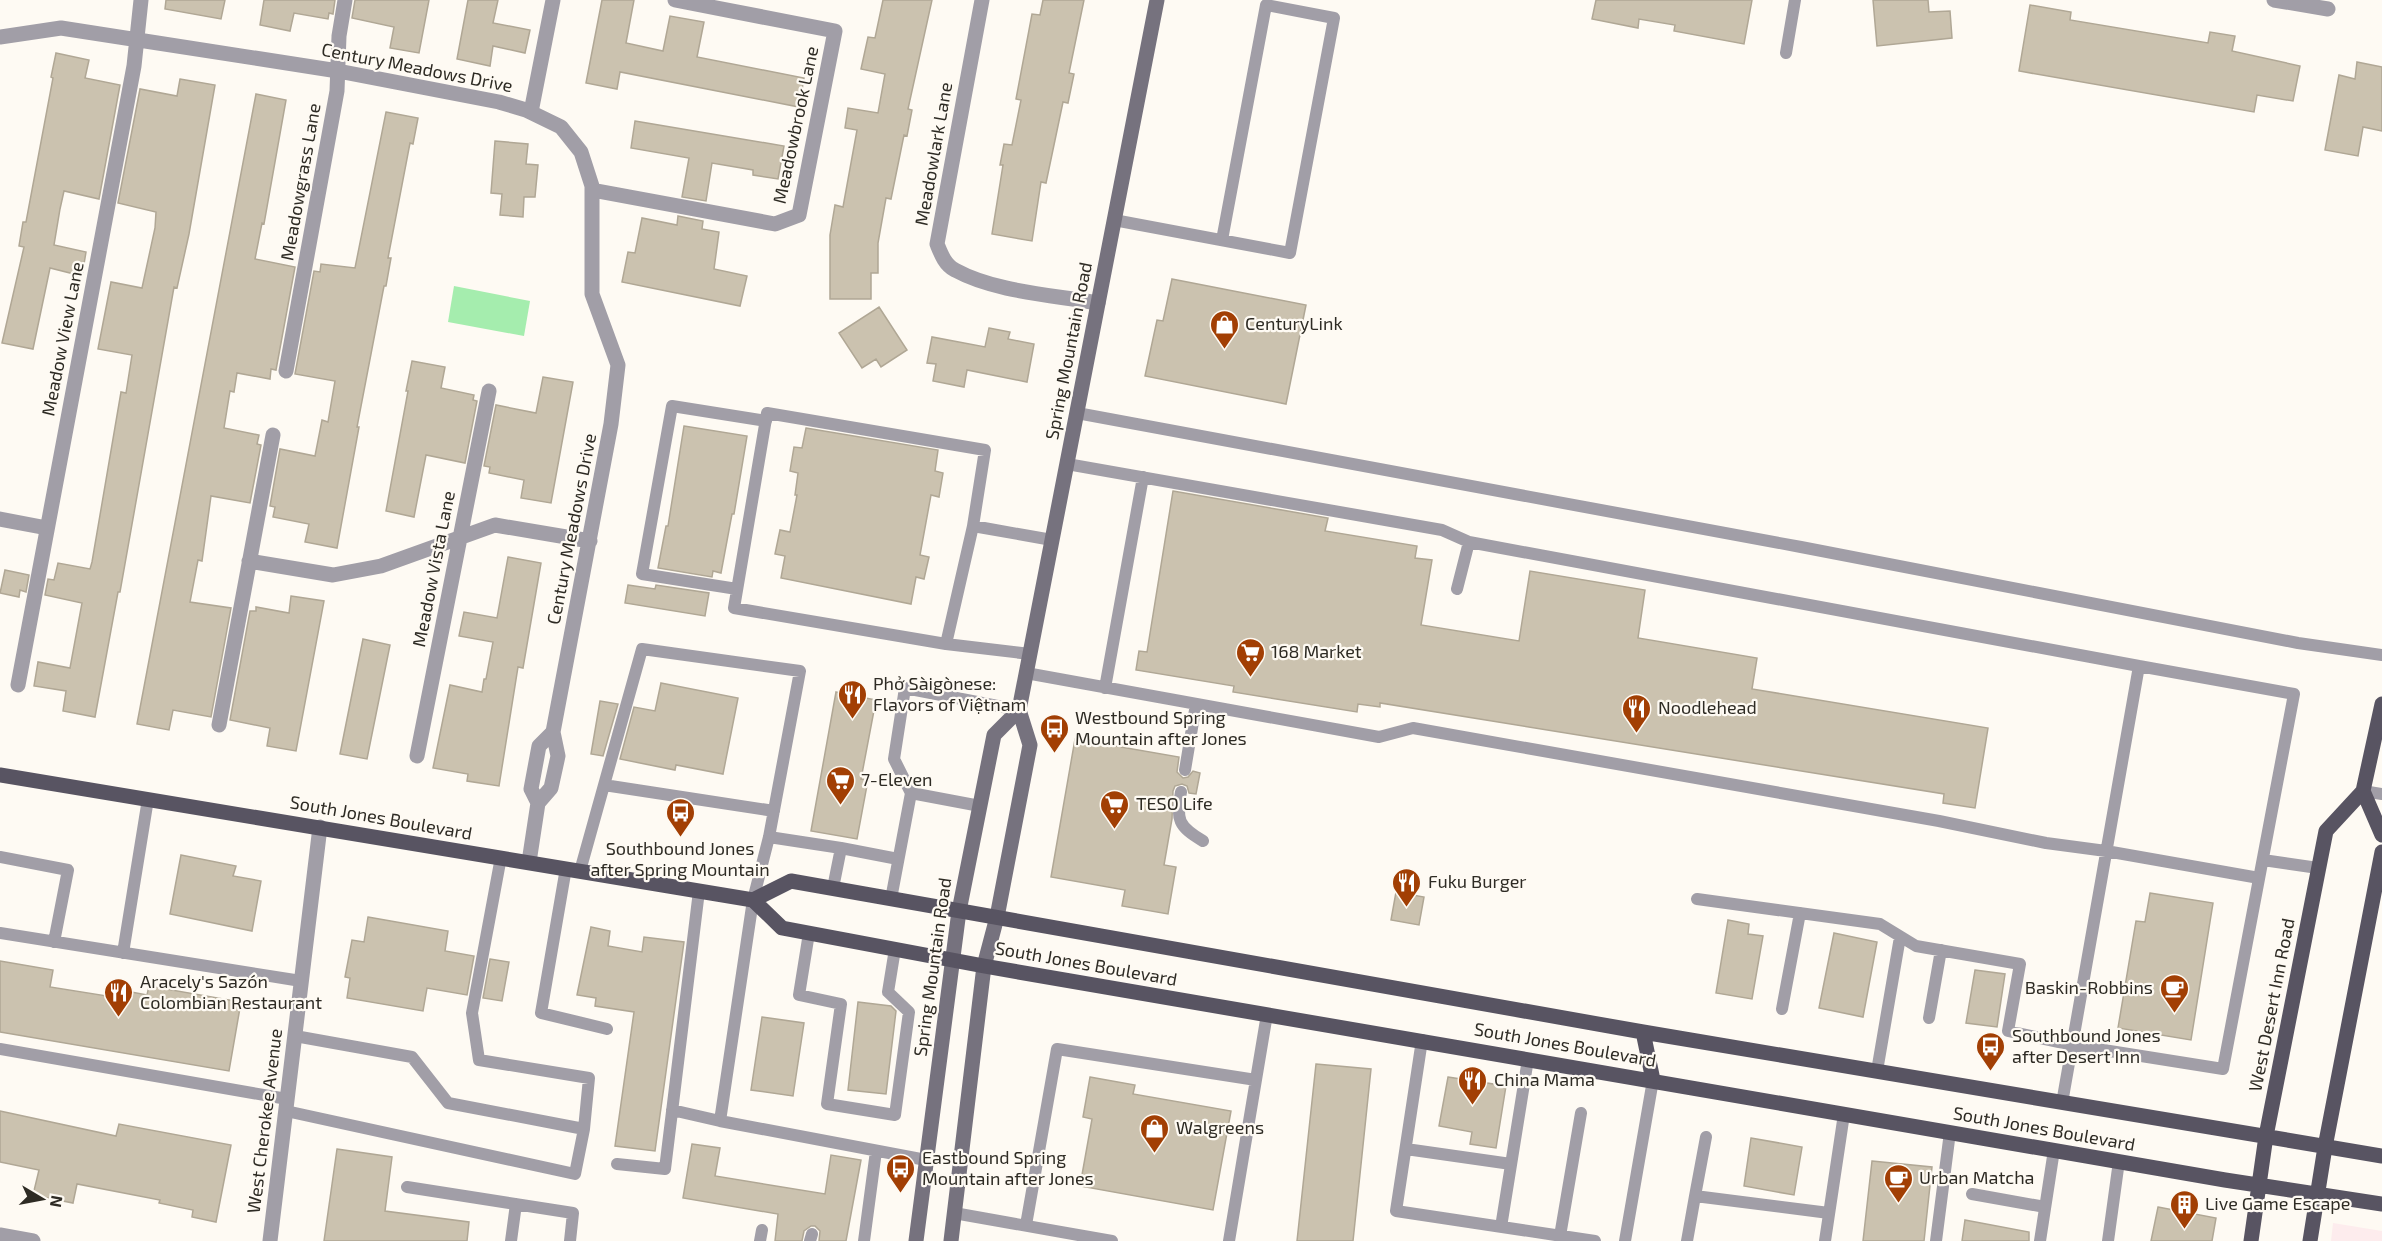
<svg xmlns="http://www.w3.org/2000/svg" width="2382" height="1241" font-family="'Exo 2',sans-serif">
  <style>
    .education { fill: #fdeced }
    .green { fill: #a5edae }
    .building { fill: #cbc2af; stroke: #b0a795; stroke-width: 1.5 }
    .lines { fill: none; stroke-linecap: round; stroke-linejoin: round }
    .lane { stroke: #a19ea7; stroke-width: 12 }
    .street { stroke: #a19ea7; stroke-width: 15 }
    .secondary { stroke: #76727e; stroke-width: 15 }
    .primary { stroke: #585462; stroke-width: 15 }
    .labels { text-anchor: middle; stroke-width: 4.5; stroke-linejoin: round; paint-order: stroke }
    .street-label { font-size: 18px; fill: #2e2b24; stroke: #fefaf3 }
    .poi-label { font-size: 18px; fill: #2e2b24; stroke: #fefaf3; text-anchor: start }
  </style>
  <rect width="100%" height="100%" fill="#fefaf3"/>
  <path class="education" d="M2333 1223 2382 1231V1241H2331Z"/>
  <path class="green" d="M454 286 530 301 524 336 448 322Z"/>
  <path class="building" d="M166 0H225L221 19 165 9Z
    M264 0H335L333 14 329 13 328 19 294 13 290 31 260 25Z
    M355 0H429L419 53 390 48 394 27 352 18Z
    M468 0H498L493 23 530 30 525 53 493 46 490 66 457 59Z
    M602 0H634L626 43 663 51 670 16 704 22 697 57 804 78 799 107 620 72 617 89 586 83Z
    M883 0H932L908 109 912 110 907 136 904 135 891 199 886 198 878 243V273H871V299H830V235L835 205 843 207 857 130 845 128 848 108 878 113 885 74 861 69 868 37 875 38Z
    M1043 0H1084L1069 73 1074 74 1068 103 1063 102 1046 183 1041 182 1032 241 992 234 1003 165H1000L1004 144 1012 145 1021 100 1016 99 1032 14 1040 15Z
    M1596 0H1752L1744 44 1674 31 1675 25 1639 19 1638 28 1592 19Z
    M1873 0H1928L1929 12 1950 11 1952 38 1877 46Z
    M2030 5 2071 12 2070 20 2208 43 2210 32 2235 36 2232 51 2300 66 2293 101 2257 95 2254 112 2019 71Z
    M56 53 89 60 85 78 120 85 99 199 64 191 60 209 54 245 86 252 82 276 50 268 33 349 2 343 24 247 19 246 23 222H26L53 78 51 77Z
    M2357 62 2382 67V131L2363 127 2358 156 2325 150 2339 75 2355 79Z
    M180 79 215 85 189 234 177 288 174 287 120 592H118L95 717 63 711 66 691 34 686 38 662 70 668 82 603 45 595 48 579 54 580 58 563 90 569 92 562 121 392 126 393 132 355 98 349 111 282 142 288 155 228 156 212 118 203 140 89 177 96Z
    M256 94 286 100 264 224 262 223 255 259 295 267 276 370 271 369 270 379 237 373 234 392 230 391 224 428 259 435 257 444 261 445 250 503 211 496 202 561 198 560 190 602 231 608 211 717 173 710 169 730 137 724Z
    M386 112 418 118 413 144 410 143 388 258H391L386 286H384L357 427H359L337 548 305 542 309 524 273 517 275 507 270 506 280 449 315 456 322 420 328 422 335 381 295 374 314 271 320 272 321 264 355 268Z
    M635 121 784 146 778 179 753 175V170L712 163 706 201 682 197 689 158 631 148Z
    M495 141 528 144 526 164 538 165 535 197H524L523 217 500 215 502 194 491 193Z
    M678 216 703 221 702 229 719 232 714 269 747 276 740 306 622 282 628 252 635 253 642 218 677 225Z
    M1172 279 1306 305 1286 404 1145 376 1157 320 1163 321Z
    M879 307 907 350 881 367 876 359 862 368 839 333Z
    M989 328 1010 332 1008 339 1034 344 1027 382 967 370 964 387 933 381 936 364 927 363 932 337 985 347Z
    M412 361 445 367 441 388 474 395 473 400 477 401 465 463 426 455 414 517 386 511 408 391H406Z
    M543 377 573 382 551 503 521 498 524 480 489 473 490 467 484 466 496 405 536 413Z
    M684 426 747 436 734 514H732L721 573 713 571 712 577 658 568 666 526H668Z
    M806 428 938 450 935 471 943 473 939 497 931 495 920 555 929 557 924 579 916 577 911 604 781 578 785 556 775 554 780 530 790 532 797 495H795L798 473 790 471 794 447 802 448Z
    M1173 491 1328 518 1325 531 1417 546 1415 558 1432 560 1421 625 1519 641 1530 571 1645 590 1638 638 1757 658 1752 689 1988 728 1975 808 1943 803 1944 794 1380 703V707L1358 704 1357 712 1233 692 1234 686 1136 670 1139 651 1147 652Z
    M508 557 541 563 523 668 518 667 499 786 467 781 468 774 433 768 450 685 482 692 484 679H486L493 642 459 636 464 612 497 618Z
    M5 570 29 575 26 592 20 590 19 597 0 593Z
    M628 585 655 589 656 585 709 593 705 616 625 603Z
    M291 596 324 601 296 751 267 746 270 728 230 720 250 611H256V607L289 613Z
    M363 639 390 645 367 759 340 754Z
    M661 683 738 698 723 774 676 765 675 770 620 759 634 707 655 711Z
    M836 692 876 700 861 779 868 780 857 839 811 831Z
    M600 701 618 704 603 756 591 754Z
    M1075 739 1179 757 1177 772 1183 778 1188 777 1193 771 1200 773 1196 794 1189 793 1187 786 1182 784 1175 786 1173 791 1172 819 1164 865 1176 867 1168 914 1122 906 1125 890 1051 877Z
    M181 855 236 866 233 876 261 881 252 931 170 914Z
    M1396 892 1424 897 1419 925 1391 920Z
    M2150 893 2213 903 2191 1040 2118 1028 2136 921 2145 922Z
    M368 917 448 931 445 951 474 956 467 995 427 988 423 1011 347 998 350 978 345 977 352 940 364 942Z
    M1728 920 1749 924 1748 934 1763 936 1752 999 1716 993Z
    M591 927 610 931 608 946 642 952 644 937 684 942 655 1151 615 1146 634 1012 595 1006 596 998 577 995Z
    M1834 933 1877 942 1863 1017 1819 1008Z
    M490 959 509 962 502 1001 483 998Z
    M0 961 53 970 50 987 119 998 120 990 147 995 149 986 241 1002 229 1071 0 1032Z
    M1975 970 2005 974 1997 1027 1966 1023Z
    M858 1002 891 1006 896 1011 886 1094 848 1090Z
    M762 1017 804 1023 793 1096 751 1090Z
    M1316 1064 1371 1069 1353 1241H1297Z
    M1090 1077 1135 1085 1133 1094 1231 1111 1213 1210 1080 1186 1092 1119 1083 1117Z
    M1448 1077 1506 1086 1496 1148 1470 1144 1472 1132 1439 1126Z
    M0 1111 116 1136 119 1124 231 1145 216 1222 192 1217 193 1210 159 1203 160 1200 77 1184 73 1203 33 1195 39 1170 0 1162Z
    M1751 1138 1802 1147 1794 1195 1744 1186Z
    M692 1144 720 1148 715 1176 825 1194 831 1155 861 1160 846 1241H819L820 1231 815 1226H811L804 1231 802 1241H775L778 1214 683 1198Z
    M337 1149 392 1157 385 1211 469 1222 467 1241H324Z
    M1872 1161 1932 1167 1924 1241H1863Z
    M2158 1207 2216 1218 2212 1241H2151Z
    M1965 1220 2029 1232V1241H1962Z"/>
  <g class="lines">
    <path class="lane" d="M1786 53 1795 0
      M1114 220 1290 253 1334 18 1266 5 1222 240
      M1077 413 1801 547 2298 643 2382 655
      M1067 464 1442 530 1469 542
      M737 589 642 574 672 406 766 421
      M1457 589 1469 542 2139 666 2062 1103
      M946 644 734 608 767 413 985 450 973 526
      M1030 654 946 644 973 526 1052 540
      M1026 673 1379 737 1413 728 1939 821 2046 843 2106 851 2259 878
      M1105 688 1143 477
      M1185 770 1196 704
      M604 785 774 811
      M2363 791 2382 794
      M1181 792C1176 820 1178 826 1203 841
      M911 793 894 759 905 688 1019 710
      M769 837 841 848
      M0 857 68 870 54 942
      M2263 860 2318 868
      M566 868 541 1013 607 1029
      M580 871 642 649 800 671 769 837 753 900 720 1121 926 1160
      M833 888 841 848 898 859
      M891 899 911 793 980 806
      M1697 899 1880 924 1916 946 2020 964 2008 1031 2072 1045 2223 1069 2294 694 2139 666
      M0 933 301 981
      M809 933 799 995 841 1004 827 1104 895 1115 909 1012 888 992 895 949
      M123 953 148 799
      M1782 1009 1800 913
      M1929 1018 1941 950
      M295 1036 412 1057 448 1103 584 1129 589 1078 479 1060 472 1013 501 857
      M1422 1040 1396 1211 1595 1241
      M0 1049 287 1099
      M1877 1071 1900 937
      M672 1110 720 1121
      M286 1111 575 1174 584 1129
      M1406 1149 1511 1164
      M617 1164 665 1169 699 891
      M407 1187 573 1213 570 1241
      M1972 1194 2045 1207
      M1695 1196 1706 1137
      M954 1213 1112 1241
      M1026 1225 1057 1049 1256 1080
      M1501 1227 1528 1059
      M1560 1236 1581 1113
      M511 1241 516 1204
      M760 1241 762 1230
      M810 1241 812 1234
      M864 1241 876 1151
      M1229 1241 1267 1014
      M1625 1241 1653 1080
      M1687 1241 1695 1196 1829 1213
      M1825 1241 1844 1114
      M1936 1241 1950 1132
      M2040 1241 2054 1150
      M2108 1241 2119 1161"/>
    <path class="street" d="M982 0 937 244C941 254 945 265 955 270 995 292 1053 295 1098 303
      M2274 0 2328 9
      M0 37 61 28 338 71 499 102 526 110 561 127 581 152 592 186V294L618 365 611 424 553 732 558 756 551 788 538 803 529 862
      M531 112 553 0
      M592 190 775 224 799 215 835 31 675 0
      M286 371 337 91 339 36 345 0
      M0 519 47 528
      M249 561 333 575 381 566 495 525 590 541
      M18 685 134 66 141 0
      M219 725 273 435
      M417 756 489 391
      M538 803 531 789 539 746 553 732
      M0 1235 33 1241
      M270 1241 320 827"/>
    <path class="secondary" d="M916 1241 959 911 994 735 1019 710
      M951 1241 984 966 997 917 1030 745 1019 710 1157 0"/>
    <path class="primary" d="M0 775 753 900 782 928 984 966 2225 1180 2382 1204
      M2363 791 2382 835
      M753 900 791 881 1643 1032 2382 1156
      M1643 1032 1653 1080
      M2251 1241 2266 1136 2326 831 2363 791 2382 704
      M2310 1241 2325 1147 2382 852"/>
  </g>
  <defs>
    <symbol id="shop-pin" viewBox="-11 -11 22 30"><path d="M0 17L-7.5 6A9.5 9.5 0 1 1 7.5 6Z" fill="#a23f04" stroke="#fefaf3"/><path d="M-5-2.5h2.3a2.7 3.5 0 0 1 5.4 0H5L5.5 6h-11ZM-1.5-2.5h3a1.5 2.3 0 0 0-3 0Z" fill="#fff"/></symbol>
    <symbol id="supermarket-pin" viewBox="-11 -11 22 30"><path d="M0 17L-7.5 6A9.5 9.5 0 1 1 7.5 6Z" fill="#a23f04" stroke="#fefaf3"/><path d="M-6-5.5h2.5l.6 2H6L4.5 2H-2.5L-4.4-4H-6ZM-1.5 3.2a1.3 1.3 0 1 0 .1 0ZM3 3.2a1.3 1.3 0 1 0 .1 0Z" fill="#fff"/></symbol>
    <symbol id="restaurant-pin" viewBox="-11 -11 22 30"><path d="M0 17L-7.5 6A9.5 9.5 0 1 1 7.5 6Z" fill="#a23f04" stroke="#fefaf3"/><path d="M-5-6h1v4h1v-4h1v4h1v-4h1v5L-1.5 .5V6h-2V.5L-5-1ZM5-6V6H3V1.5H1.5Q1.5-4 5-6Z" fill="#fff"/></symbol>
    <symbol id="bus-pin" viewBox="-11 -11 22 30"><path d="M0 17L-7.5 6A9.5 9.5 0 1 1 7.5 6Z" fill="#a23f04" stroke="#fefaf3"/><path d="M-5-6H5V4H4V6H2V4H-2V6H-4V4H-5ZM-3.5-4V0h7V-4ZM-3.5 1.2v1.5H-2V1.2ZM2 1.2v1.5H3.5V1.2Z" fill="#fff"/></symbol>
    <symbol id="cafe-pin" viewBox="-11 -11 22 30"><path d="M0 17L-7.5 6A9.5 9.5 0 1 1 7.5 6Z" fill="#a23f04" stroke="#fefaf3"/><path d="M-5.5-4.5H6V0H3Q3 3.5 0 3.5H-2.5Q-5.5 3.5-5.5 0ZM3-3.2v2h1.7v-2ZM-6 4.5H4V6H-6Z" fill="#fff"/></symbol>
    <symbol id="building-pin" viewBox="-11 -11 22 30"><path d="M0 17L-7.5 6A9.5 9.5 0 1 1 7.5 6Z" fill="#a23f04" stroke="#fefaf3"/><path d="M-4-6H4V6H1V3H-1V6H-4ZM-2.5-4.3h1.7v1.8h-1.7ZM.8-4.3h1.7v1.8H.8ZM-2.5-1h1.7V.8h-1.7ZM.8-1h1.7V.8H.8Z" fill="#fff"/></symbol>
  </defs>
  <g fill-rule="evenodd">
    <use href="#shop-pin" x="1208" y="308" width="33" height="45"/>
    <use href="#supermarket-pin" x="1234" y="636" width="33" height="45"/>
    <use href="#restaurant-pin" x="836" y="678" width="33" height="45"/>
    <use href="#restaurant-pin" x="1620" y="692" width="33" height="45"/>
    <use href="#bus-pin" x="1038" y="712" width="33" height="45"/>
    <use href="#supermarket-pin" x="824" y="764" width="33" height="45"/>
    <use href="#supermarket-pin" x="1098" y="788" width="33" height="45"/>
    <use href="#bus-pin" x="664" y="796" width="33" height="45"/>
    <use href="#restaurant-pin" x="1390" y="866" width="33" height="45"/>
    <use href="#cafe-pin" x="2158" y="972" width="33" height="45"/>
    <use href="#restaurant-pin" x="102" y="976" width="33" height="45"/>
    <use href="#bus-pin" x="1974" y="1030" width="33" height="45"/>
    <use href="#restaurant-pin" x="1456" y="1064" width="33" height="45"/>
    <use href="#shop-pin" x="1138" y="1112" width="33" height="45"/>
    <use href="#bus-pin" x="884" y="1152" width="33" height="45"/>
    <use href="#cafe-pin" x="1882" y="1162" width="33" height="45"/>
    <use href="#building-pin" x="2168" y="1188" width="33" height="45"/>
  </g>
  <g class="labels">
    <g class="street-label">
      <text transform="translate(417 68) rotate(11)" y="6">Century Meadows Drive</text>
      <text transform="translate(796 125) rotate(-78)" y="6">Meadowbrook Lane</text>
      <text transform="translate(934 154) rotate(-80)" y="6">Meadowlark Lane</text>
      <text transform="translate(301 182) rotate(-80)" y="6">Meadowgrass Lane</text>
      <text transform="translate(63 339) rotate(-79)" y="6">Meadow View Lane</text>
      <text transform="translate(1069 351) rotate(-79)" y="6">Spring Mountain Road</text>
      <text transform="translate(572 529) rotate(-79)" y="6">Century Meadows Drive</text>
      <text transform="translate(434 569) rotate(-79)" y="6">Meadow Vista Lane</text>
      <text transform="translate(381 818) rotate(10)" y="6">South Jones Boulevard</text>
      <text transform="translate(1086 964) rotate(10)" y="6">South Jones Boulevard</text>
      <text transform="translate(933 967) rotate(-82)" y="6">Spring Mountain Road</text>
      <text transform="translate(2272 1005) rotate(-79)" y="6">West Desert Inn Road</text>
      <text transform="translate(1565 1045) rotate(10)" y="6">South Jones Boulevard</text>
      <text transform="translate(265 1121) rotate(-83)" y="6">West Cherokee Avenue</text>
      <text transform="translate(2044 1129) rotate(10)" y="6">South Jones Boulevard</text>
    </g>
    <g class="poi-label">
      <text x="1245" y="330">CenturyLink</text>
      <text x="1271" y="658">168 Market</text>
      <text x="873" y="690">Phở Sàigònese:<tspan x="873" dy="21">Flavors of Việtnam</tspan></text>
      <text x="1658" y="714">Noodlehead</text>
      <text x="1075" y="724">Westbound Spring<tspan x="1075" dy="21">Mountain after Jones</tspan></text>
      <text x="861" y="786">7-Eleven</text>
      <text x="1136" y="810">TESO Life</text>
      <text x="680" y="855" text-anchor="middle">Southbound Jones<tspan x="680" dy="21">after Spring Mountain</tspan></text>
      <text x="1428" y="888">Fuku Burger</text>
      <text x="140" y="988">Aracely's Sazón<tspan x="140" dy="21">Colombian Restaurant</tspan></text>
      <text x="2153" y="994" text-anchor="end">Baskin-Robbins</text>
      <text x="2012" y="1042">Southbound Jones<tspan x="2012" dy="21">after Desert Inn</tspan></text>
      <text x="1494" y="1086">China Mama</text>
      <text x="1176" y="1134">Walgreens</text>
      <text x="922" y="1164">Eastbound Spring<tspan x="922" dy="21">Mountain after Jones</tspan></text>
      <text x="1919" y="1184">Urban Matcha</text>
      <text x="2205" y="1210">Live Game Escape</text>
    </g>
  </g>
  <g transform="translate(42 1199) rotate(100)" stroke="#fefaf3" stroke-width="4.5" paint-order="stroke">
  <path d="M0-4.5L10 22L0 15L-10 22Z" fill="#2e2b24"/>
  <text y="-9" font-size="16" font-weight="bold" text-anchor="middle" fill="#2e2b24">N</text>
  </g>
</svg>
